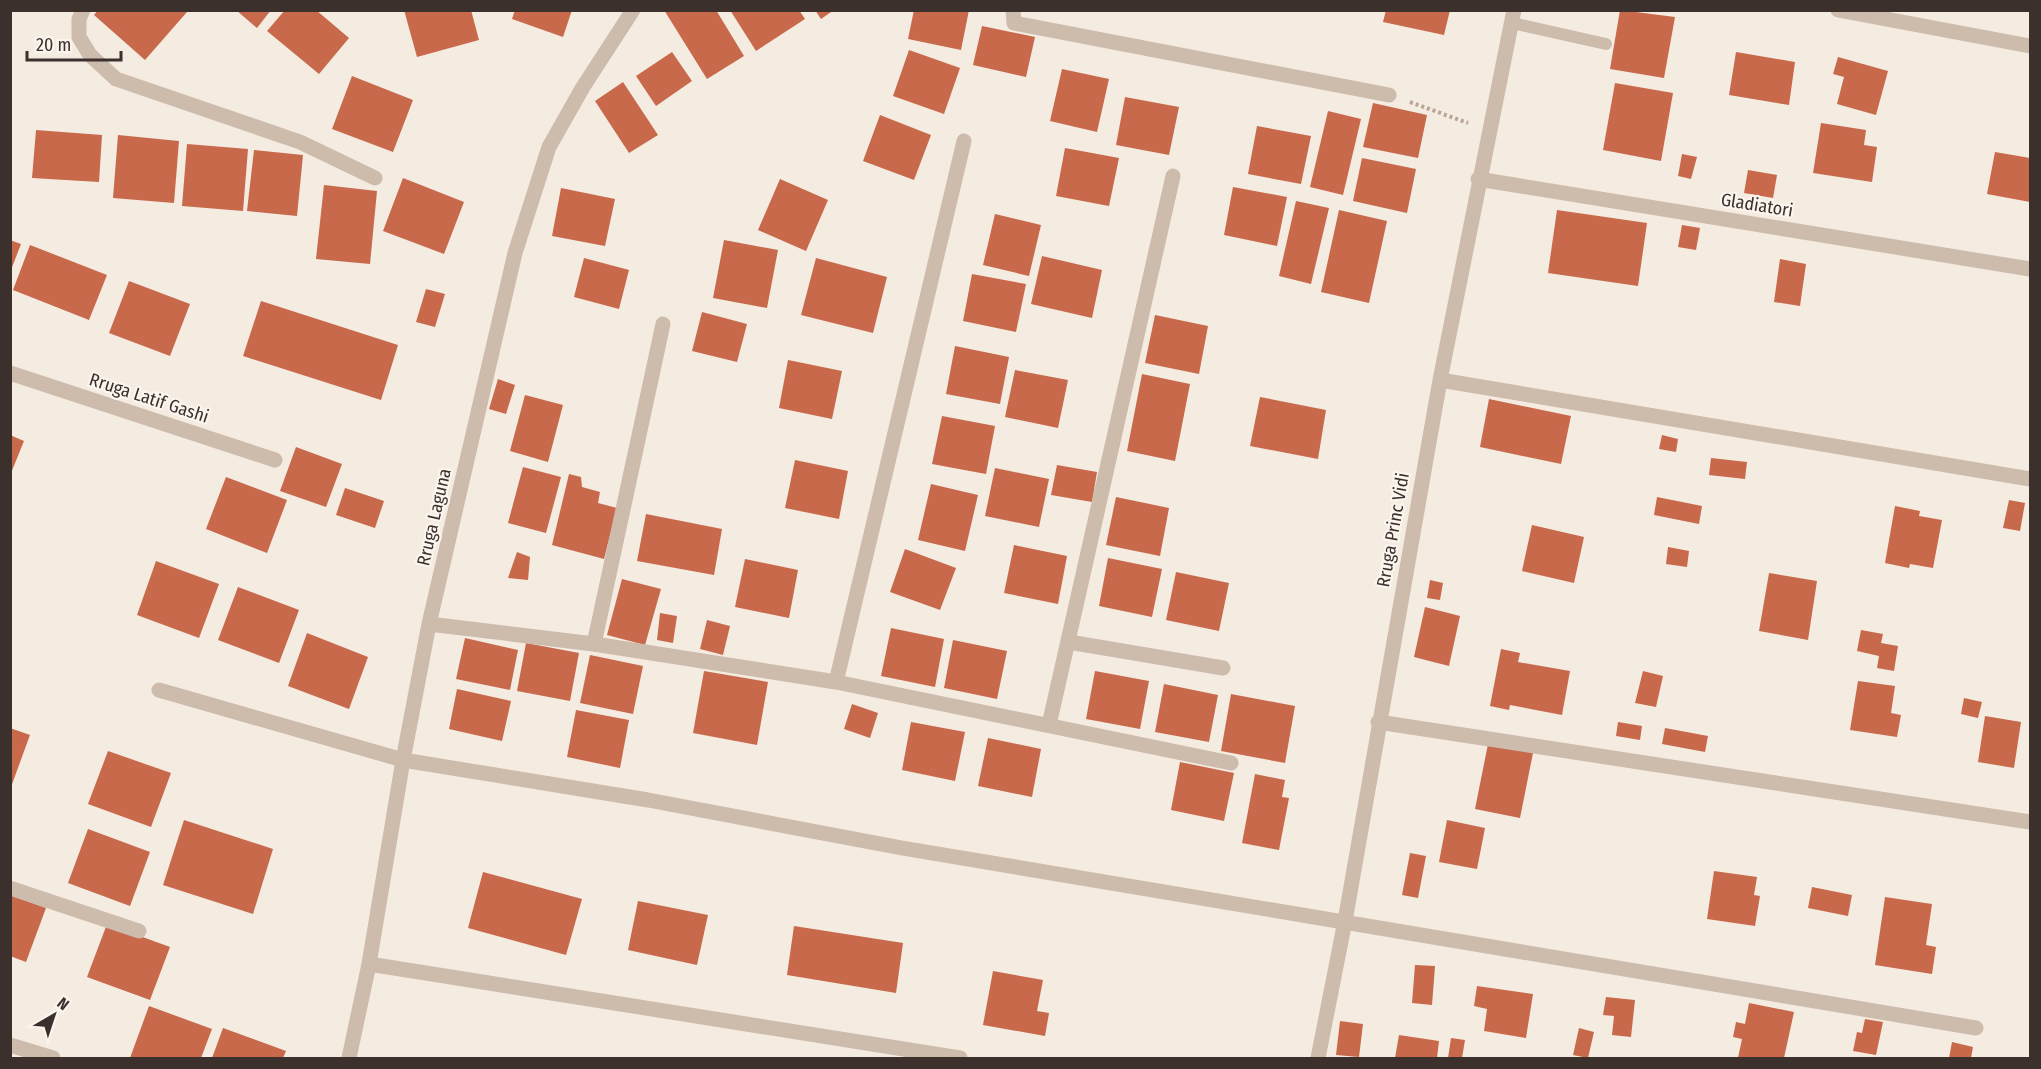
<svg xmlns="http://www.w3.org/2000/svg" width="2041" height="1069" font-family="'Fira Sans Condensed',sans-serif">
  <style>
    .building { fill: #c8694b }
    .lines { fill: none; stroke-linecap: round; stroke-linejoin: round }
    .path { stroke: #b9a596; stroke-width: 4; stroke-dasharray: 3 3; stroke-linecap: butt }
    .service { stroke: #cdbbac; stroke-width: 12 }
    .minor { stroke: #cdbbac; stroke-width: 15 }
    .labels { text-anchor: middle; stroke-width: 4.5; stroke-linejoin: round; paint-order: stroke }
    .street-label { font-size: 18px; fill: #3b302b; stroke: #fbf5ee }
  </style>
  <rect width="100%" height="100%" fill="#f4ebe1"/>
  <path class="building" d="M98 10H186L187 12 145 60 94 15Z
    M236 10H271L257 28Z
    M285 10H316L349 38 319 74 267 31Z
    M404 10H471L479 40 417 57Z
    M515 10H572L563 37 512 19Z
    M664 10H716L744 56 707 79Z
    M730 10H799L805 19 756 51Z
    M815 10H834L821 19Z
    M914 10H969L961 50 908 39Z
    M1386 10H1450L1444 35 1383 22Z
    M1620 10 1675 17 1664 78 1610 69Z
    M982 26 1035 37 1026 77 973 65Z
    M909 50 960 68 944 114 893 96Z
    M672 52 692 81 656 106 636 76Z
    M1736 52 1795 62 1789 105 1729 95Z
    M1838 57 1888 71 1876 115 1837 104 1844 77 1833 74Z
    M1062 69 1109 79 1097 132 1050 121Z
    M352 76 413 100 393 152 332 129Z
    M623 82 658 135 629 153 595 101Z
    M1615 83 1673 93 1661 161 1603 150Z
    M1125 97 1179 107 1169 155 1116 145Z
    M1373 103 1427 115 1418 158 1363 147Z
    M1328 111 1361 119 1343 195 1310 187Z
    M880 115 931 135 914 180 863 161Z
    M1821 123 1866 130 1864 145 1877 147 1872 182 1813 173Z
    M1257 126 1311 136 1301 184 1248 174Z
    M36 130 102 135 99 182 32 178Z
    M118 135 179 141 174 203 113 198Z
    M187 144 248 149 243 211 182 206Z
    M1065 148 1119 158 1109 206 1056 196Z
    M254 150 303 155 297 216 247 211Z
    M1995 152 2030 158V202L1987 194Z
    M1682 154 1697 157 1691 179 1678 176Z
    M1362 158 1416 169 1407 213 1353 201Z
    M1748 170 1777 175 1773 198 1744 193Z
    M403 178 464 202 444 254 383 231Z
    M780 179 828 200 806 251 758 230Z
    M324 185 377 191 370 264 316 259Z
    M1233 187 1287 197 1277 246 1224 235Z
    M561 188 615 199 605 246 552 236Z
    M1296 201 1329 208 1311 284 1279 276Z
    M1339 210 1387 221 1369 303 1321 292Z
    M1557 210 1647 223 1638 286 1548 273Z
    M995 214 1041 225 1029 276 983 265Z
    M1682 225 1700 228 1696 250 1678 247Z
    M10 240 21 244 11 270H10Z
    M724 240 778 250 767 308 713 298Z
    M30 245 107 275 89 320 13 290Z
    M1042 256 1102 270 1092 318 1031 304Z
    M584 258 629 270 619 309 574 297Z
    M816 258 887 277 873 333 801 315Z
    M1780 259 1806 264 1800 306 1774 302Z
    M972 274 1026 284 1016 332 963 321Z
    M129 281 190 304 170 356 109 333Z
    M426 289 445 294 435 327 416 322Z
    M261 301 398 345 381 400 243 356Z
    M702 312 747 324 737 362 692 351Z
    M1155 315 1208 326 1199 374 1145 363Z
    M955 346 1009 357 1000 404 946 394Z
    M788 360 842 371 832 419 779 408Z
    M1015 370 1068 380 1058 428 1005 417Z
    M1142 374 1190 384 1175 461 1127 451Z
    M498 379 515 385 506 414 489 409Z
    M525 395 563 405 548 462 510 451Z
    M1260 397 1326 410 1318 459 1250 446Z
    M1489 399 1571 416 1561 464 1480 447Z
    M942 416 995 426 986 474 932 464Z
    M10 435 24 441 11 473H10Z
    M1662 435 1678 439 1676 452 1659 449Z
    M296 447 342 464 326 507 280 491Z
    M1711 458 1747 462 1745 479 1709 475Z
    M795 460 848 471 839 519 785 508Z
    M1057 465 1097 472 1092 502 1051 495Z
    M523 467 561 477 546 533 508 523Z
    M995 468 1049 479 1039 527 985 516Z
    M569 474 581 477 582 487 600 492 598 503 617 508 604 559 552 545Z
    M226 477 287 500 267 553 206 529Z
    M931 484 978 495 965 551 918 540Z
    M345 488 384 501 375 528 336 515Z
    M1116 497 1169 508 1160 556 1106 545Z
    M1657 497 1702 506 1699 524 1654 515Z
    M2009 500 2025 503 2020 531 2003 528Z
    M1895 506 1920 511 1919 516 1942 520 1933 568 1910 564 1909 568 1885 563Z
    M646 514 722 529 714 575 637 561Z
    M1532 525 1584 537 1574 583 1522 571Z
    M1014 545 1067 556 1058 604 1004 593Z
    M1668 547 1689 551 1687 567 1666 564Z
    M905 549 956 568 940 610 890 592Z
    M517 552 530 557 528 580 508 578Z
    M1108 558 1162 569 1152 617 1099 606Z
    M745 559 798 570 789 618 735 607Z
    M156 561 219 584 199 638 137 615Z
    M1176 572 1229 583 1219 631 1166 620Z
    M1769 573 1817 581 1808 640 1759 631Z
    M622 579 661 589 645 645 607 635Z
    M1430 580 1443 583 1440 600 1427 598Z
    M238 587 299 610 279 663 218 640Z
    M1425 607 1460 616 1449 666 1414 657Z
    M660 613 677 616 673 643 657 640Z
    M707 620 730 626 723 655 700 649Z
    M891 628 944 639 935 687 881 676Z
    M1861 630 1883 634 1881 643 1898 646 1894 671 1877 668 1879 656 1857 651Z
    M307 633 368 657 349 709 288 686Z
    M465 638 518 650 510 690 456 679Z
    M953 640 1007 651 997 699 944 688Z
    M526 643 579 653 570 701 517 691Z
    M1501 649 1520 653 1518 662 1570 671 1562 715 1510 705 1509 710 1490 706Z
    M590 655 643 666 633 714 580 703Z
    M704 671 768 682 757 745 693 733Z
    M1095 671 1149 681 1140 729 1086 719Z
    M1643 671 1663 676 1656 707 1635 703Z
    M1858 681 1895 686 1891 713 1901 715 1897 737 1850 730Z
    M1164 684 1218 695 1209 742 1155 732Z
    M457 689 511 701 502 741 449 729Z
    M1231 694 1295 706 1285 763 1221 751Z
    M1964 698 1982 702 1978 718 1961 714Z
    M852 704 878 713 870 738 844 729Z
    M576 710 629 720 620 768 567 757Z
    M1985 716 2021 722 2014 768 1978 762Z
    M911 722 965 732 955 781 902 770Z
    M1618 722 1642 726 1640 740 1616 736Z
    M10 728 30 735 11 787H10Z
    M1665 728 1708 736 1705 752 1662 744Z
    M988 738 1041 749 1032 797 978 786Z
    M1488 744 1533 753 1520 818 1475 809Z
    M108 751 171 773 151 827 88 804Z
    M1180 762 1234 773 1224 821 1171 810Z
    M1255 774 1285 780 1282 797 1289 798 1279 850 1242 843Z
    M184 820 273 849 253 914 163 885Z
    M1447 820 1485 828 1477 869 1439 862Z
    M88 829 150 852 130 906 68 883Z
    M1410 853 1426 856 1418 898 1402 895Z
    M1714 871 1757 877 1754 895 1760 896 1755 926 1707 919Z
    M483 872 582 899 566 955 468 928Z
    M1812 887 1852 895 1848 916 1808 908Z
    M10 895 46 908 26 962 10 956Z
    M1885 897 1932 904 1926 945 1936 947 1932 974 1875 965Z
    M638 901 708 915 697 965 628 950Z
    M107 924 170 947 150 1000 87 977Z
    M794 926 903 943 896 993 787 975Z
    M1415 965 1435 966 1432 1005 1412 1003Z
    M993 971 1043 980 1037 1011 1049 1013 1045 1036 983 1025Z
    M1477 986 1533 994 1526 1038 1484 1031 1487 1009 1474 1006Z
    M1606 997 1635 1000 1631 1037 1612 1035 1614 1016 1603 1015Z
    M1749 1003 1794 1012 1784 1058H1738L1742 1039 1733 1037 1736 1022 1745 1024Z
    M149 1006 212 1029 201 1058H130Z
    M1865 1019 1883 1022 1876 1055 1853 1051 1857 1032 1862 1033Z
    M1340 1021 1363 1024 1359 1057 1336 1055Z
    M223 1028 286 1051 283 1058H212Z
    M1579 1028 1594 1032 1588 1058 1573 1055Z
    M1399 1035 1439 1041 1437 1058H1395Z
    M1451 1038 1465 1040 1462 1058H1448Z
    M1952 1042 1973 1047 1971 1058H1949Z"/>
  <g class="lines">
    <path class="path" d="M1410 102 1468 123"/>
    <path class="service" d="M1512 23 1606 44"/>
    <path class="minor" d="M83 10 79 19V37L90 55 116 79 300 142 375 178
      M1013 10 1014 23 1389 95
      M1838 10 2030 46
      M1478 179 2030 269
      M10 373 275 460
      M1440 380 2030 479
      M429 624 594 644 836 682 1231 763
      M1069 642 1223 668
      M594 644 663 324
      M836 682 964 141
      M159 690 403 760 648 800 902 848 1976 1028
      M1378 722 2030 822
      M1049 725 1173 176
      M10 888 139 931
      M369 964 960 1058
      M10 1045 53 1058
      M349 1058 369 964 403 760 429 624 515 253 549 147 583 87 633 10
      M1318 1058 1345 921 1440 380 1514 10"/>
  </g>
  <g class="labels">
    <g class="street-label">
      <text transform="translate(1757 205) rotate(9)" y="6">Gladiatori</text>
      <text transform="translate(149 398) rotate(18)" y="6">Rruga Latif Gashi</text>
      <text transform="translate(434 517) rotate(-77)" y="6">Rruga Laguna</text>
      <text transform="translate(1393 530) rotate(-80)" y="6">Rruga Princ Vidi</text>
    </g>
  </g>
  <rect width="2041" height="1069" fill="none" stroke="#3b302b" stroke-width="24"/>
  <g transform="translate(54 1015) rotate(39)" stroke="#fbf5ee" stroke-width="4.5" paint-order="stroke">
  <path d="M0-4.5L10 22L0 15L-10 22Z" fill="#3b302b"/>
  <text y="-9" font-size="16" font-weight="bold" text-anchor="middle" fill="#3b302b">N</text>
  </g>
  <path d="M27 51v9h94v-9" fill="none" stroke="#3b302b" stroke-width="3"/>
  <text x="36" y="51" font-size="18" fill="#3b302b" stroke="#fbf5ee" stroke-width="4.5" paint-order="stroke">20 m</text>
</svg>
